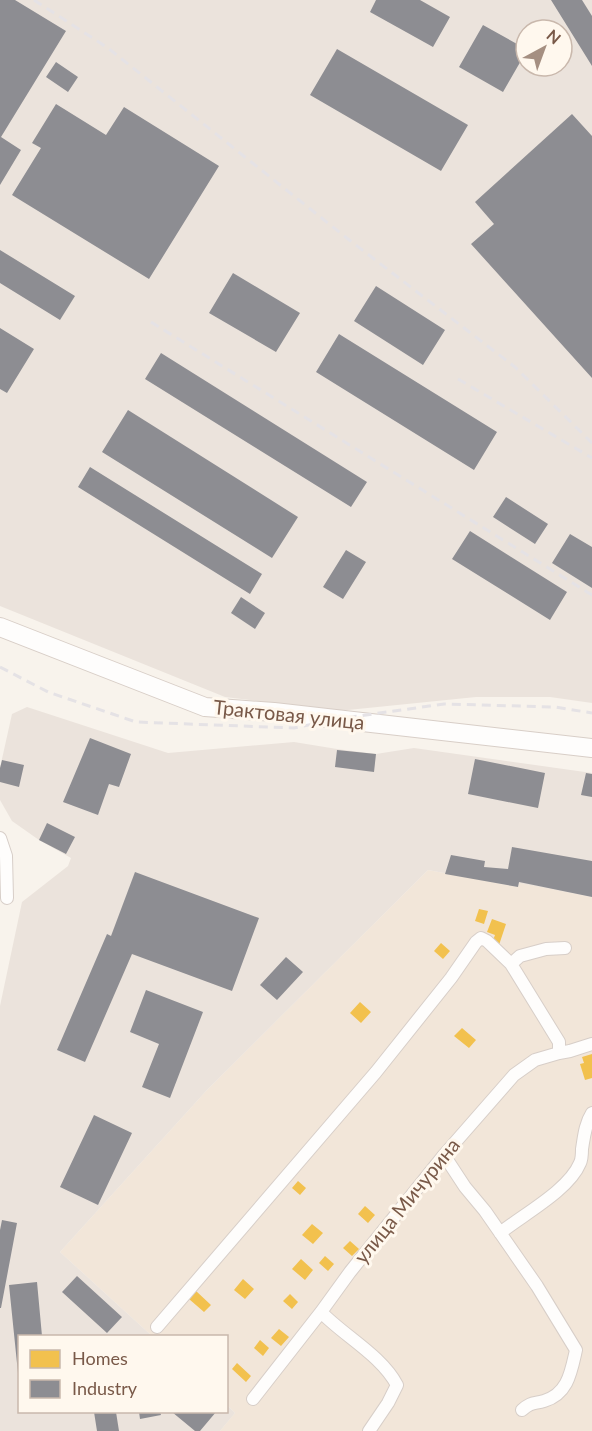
<svg xmlns="http://www.w3.org/2000/svg" width="592" height="1431" font-family="Lato,sans-serif">
  <style>
    .residential { fill: #f2e6d9 }
    .industrial { fill: #ebe3dc; fill-rule: evenodd }
    .homes { fill: #f2c14e }
    .industry { fill: #8d8d92 }
    .lines { fill: none; stroke-linecap: round; stroke-linejoin: round }
    .street-casing { stroke: #d7cec8; stroke-width: 14 }
    .secondary-casing { stroke: #d8cec7; stroke-width: 20 }
    .street { stroke: #fefdfc; stroke-width: 12 }
    .secondary { stroke: #fefdfc; stroke-width: 18 }
    .rail { stroke: #e5e2e5; stroke-width: 3; stroke-dasharray: 9 6; stroke-linecap: butt }
    .labels { text-anchor: middle; stroke-width: 6; stroke-linejoin: round; paint-order: stroke }
    .street-label { font-size: 20px; fill: #795948; stroke: #fff8ee }
  </style>
  <rect width="100%" height="100%" fill="#f8f3ec"/>
  <path class="residential" d="M428 870 518 887 519 882 592 897V1431H220L235 1413 227 1405 226 1336H152L60 1252 207 1090Z"/>
  <path class="industrial" d="M0 0H592V703L550 697H476L338 711 225 697 0 606ZM526 30H562V66H526Z
    M27 707 168 753 294 742 337 749 376 754 414 748 592 773V897L519 883 518 887 428 870 207 1090 60 1252 152 1336H20V1412H226L227 1405 235 1413 220 1431H0V1006L22 902 68 866 71 858 39 840 12 821 0 800V768L12 714Z"/>
  <path class="homes" d="M479 909 488 911 484 924 475 921Z
    M492 919 506 924 499 945 492 943 495 935 487 932Z
    M441 943 450 951 443 959 434 951Z
    M360 1002 371 1012 361 1023 350 1013Z
    M462 1028 476 1040 469 1048 454 1036Z
    M592 1054V1078L585 1080 580 1064 584 1063 582 1057Z
    M298 1181 306 1188 300 1195 292 1188Z
    M365 1206 375 1215 368 1223 358 1214Z
    M312 1224 323 1233 313 1244 302 1235Z
    M350 1241 359 1249 352 1256 343 1248Z
    M325 1256 334 1264 328 1271 319 1263Z
    M301 1259 313 1270 305 1280 292 1269Z
    M243 1279 254 1289 245 1299 234 1290Z
    M196 1291 211 1305 204 1312 189 1299Z
    M290 1294 298 1302 292 1309 283 1301Z
    M279 1329 289 1337 281 1346 271 1338Z
    M260 1340 269 1348 263 1356 254 1348Z
    M237 1363 251 1376 246 1382 232 1369Z"/>
  <path class="industry" d="M0 0H15L66 31 1 137 21 150 0 185Z
    M376 0H420L450 17 433 47 370 12Z
    M551 0H582L592 16V66Z
    M483 25 526 49V52L503 92 459 67Z
    M337 49 468 125 441 171 310 95Z
    M56 62 78 77 68 92 46 77Z
    M56 104 106 135 124 107 219 166 149 279 12 195 41 148 32 143Z
    M572 114 592 136V378L471 244 494 224 475 202Z
    M0 250 75 296 60 320 0 283Z
    M233 273 300 313 276 352 209 313Z
    M376 286 445 330 423 365 354 321Z
    M0 328 34 349 7 393 0 389Z
    M339 334 497 432 474 470 316 372Z
    M161 353 367 482 351 507 145 379Z
    M128 410 298 517 272 558 102 452Z
    M90 467 262 574 250 594 78 487Z
    M506 497 548 524 535 544 493 517Z
    M470 531 567 592 550 620 452 559Z
    M570 534 592 547V588L552 563Z
    M346 550 366 562 343 599 323 587Z
    M241 597 265 613 255 629 231 613Z
    M90 738 131 754 119 787 109 784 98 815 63 802Z
    M337 750 376 754 374 772 335 767Z
    M475 759 545 773 538 808 468 794Z
    M2 760 24 765 19 787 0 782V768Z
    M586 773 592 774V797L581 795Z
    M47 823 75 837 66 854 39 840Z
    M512 847 592 861V897L519 882 518 887 445 874 451 855 485 861 484 867 508 869Z
    M135 872 259 918 232 991 132 954 85 1062 57 1050 107 934 111 936Z
    M286 957 303 972 277 1000 260 985Z
    M146 990 203 1012 170 1098 142 1087 159 1044 130 1032Z
    M94 1115 132 1133 98 1205 60 1187Z
    M2 1220 17 1223 1 1308H0V1230Z
    M77 1276 122 1317 107 1333 62 1292Z
    M37 1282 42 1336H20V1373H18L9 1285Z
    M94 1412H116L119 1431H97Z
    M139 1412H160L161 1415 140 1419Z
    M172 1412H216L200 1431H195Z"/>
  <g class="lines">
    <defs>
      <path id="street" d="M0 838 6 856 7 898
        M511 964 520 956 546 949 565 948
        M444 1155 465 1187 485 1211 537 1286 576 1350C571 1372 568 1394 544 1401 533 1404 531 1402 522 1410
        M500 1233C524 1214 569 1190 580 1163 582 1159 582 1154 582 1149 584 1137 585 1124 592 1113
        M321 1312C344 1336 381 1355 397 1385L388 1403 369 1431
        M157 1327 376 1072 451 978 476 942 481 938 487 941 511 964 559 1042V1053
        M253 1399 321 1312 350 1272 444 1155 514 1075 535 1060 559 1053 570 1051 592 1044"/>
      <path id="secondary" d="M0 627 205 707 274 712 592 748"/>
    </defs>
    <use href="#street" class="street-casing"/>
    <use href="#secondary" class="secondary-casing"/>
    <use href="#street" class="street"/>
    <use href="#secondary" class="secondary"/>
    <path class="rail" d="M34 0 108 48 348 239 515 367 592 443
      M151 322 592 595
      M458 379 592 458
      M0 667 48 692 136 722 294 728 337 719 444 704 555 707 592 713"/>
  </g>
  <g class="labels">
    <g class="street-label">
      <text transform="translate(289 715) rotate(6)" y="7">Трактовая улица</text>
      <text transform="translate(407 1201) rotate(-51)" y="7">улица Мичурина</text>
    </g>
  </g>
  <rect x="18" y="1335" width="210" height="78" fill="#fff8ee" stroke="#c9b8ac" stroke-width="1.5"/>
  <rect x="30" y="1350" width="30" height="18" fill="#f2c14e" stroke="#c9b8ac" stroke-width="1.5"/>
  <text x="72" y="1365" font-size="18" fill="#795948">Homes</text>
  <rect x="30" y="1380" width="30" height="18" fill="#8d8d92" stroke="#c9b8ac" stroke-width="1.5"/>
  <text x="72" y="1395" font-size="18" fill="#795948">Industry</text>
  <g transform="translate(544 48) rotate(41)"><circle r="28" fill="#fff8ee" stroke="#c9b8ac" stroke-width="1.5"/>
  <path d="M0-4.5L10 22L0 15L-10 22Z" fill="#a58f81"/>
  <text y="-9" font-size="16" font-weight="bold" text-anchor="middle" fill="#795948">N</text>
  </g>
</svg>
